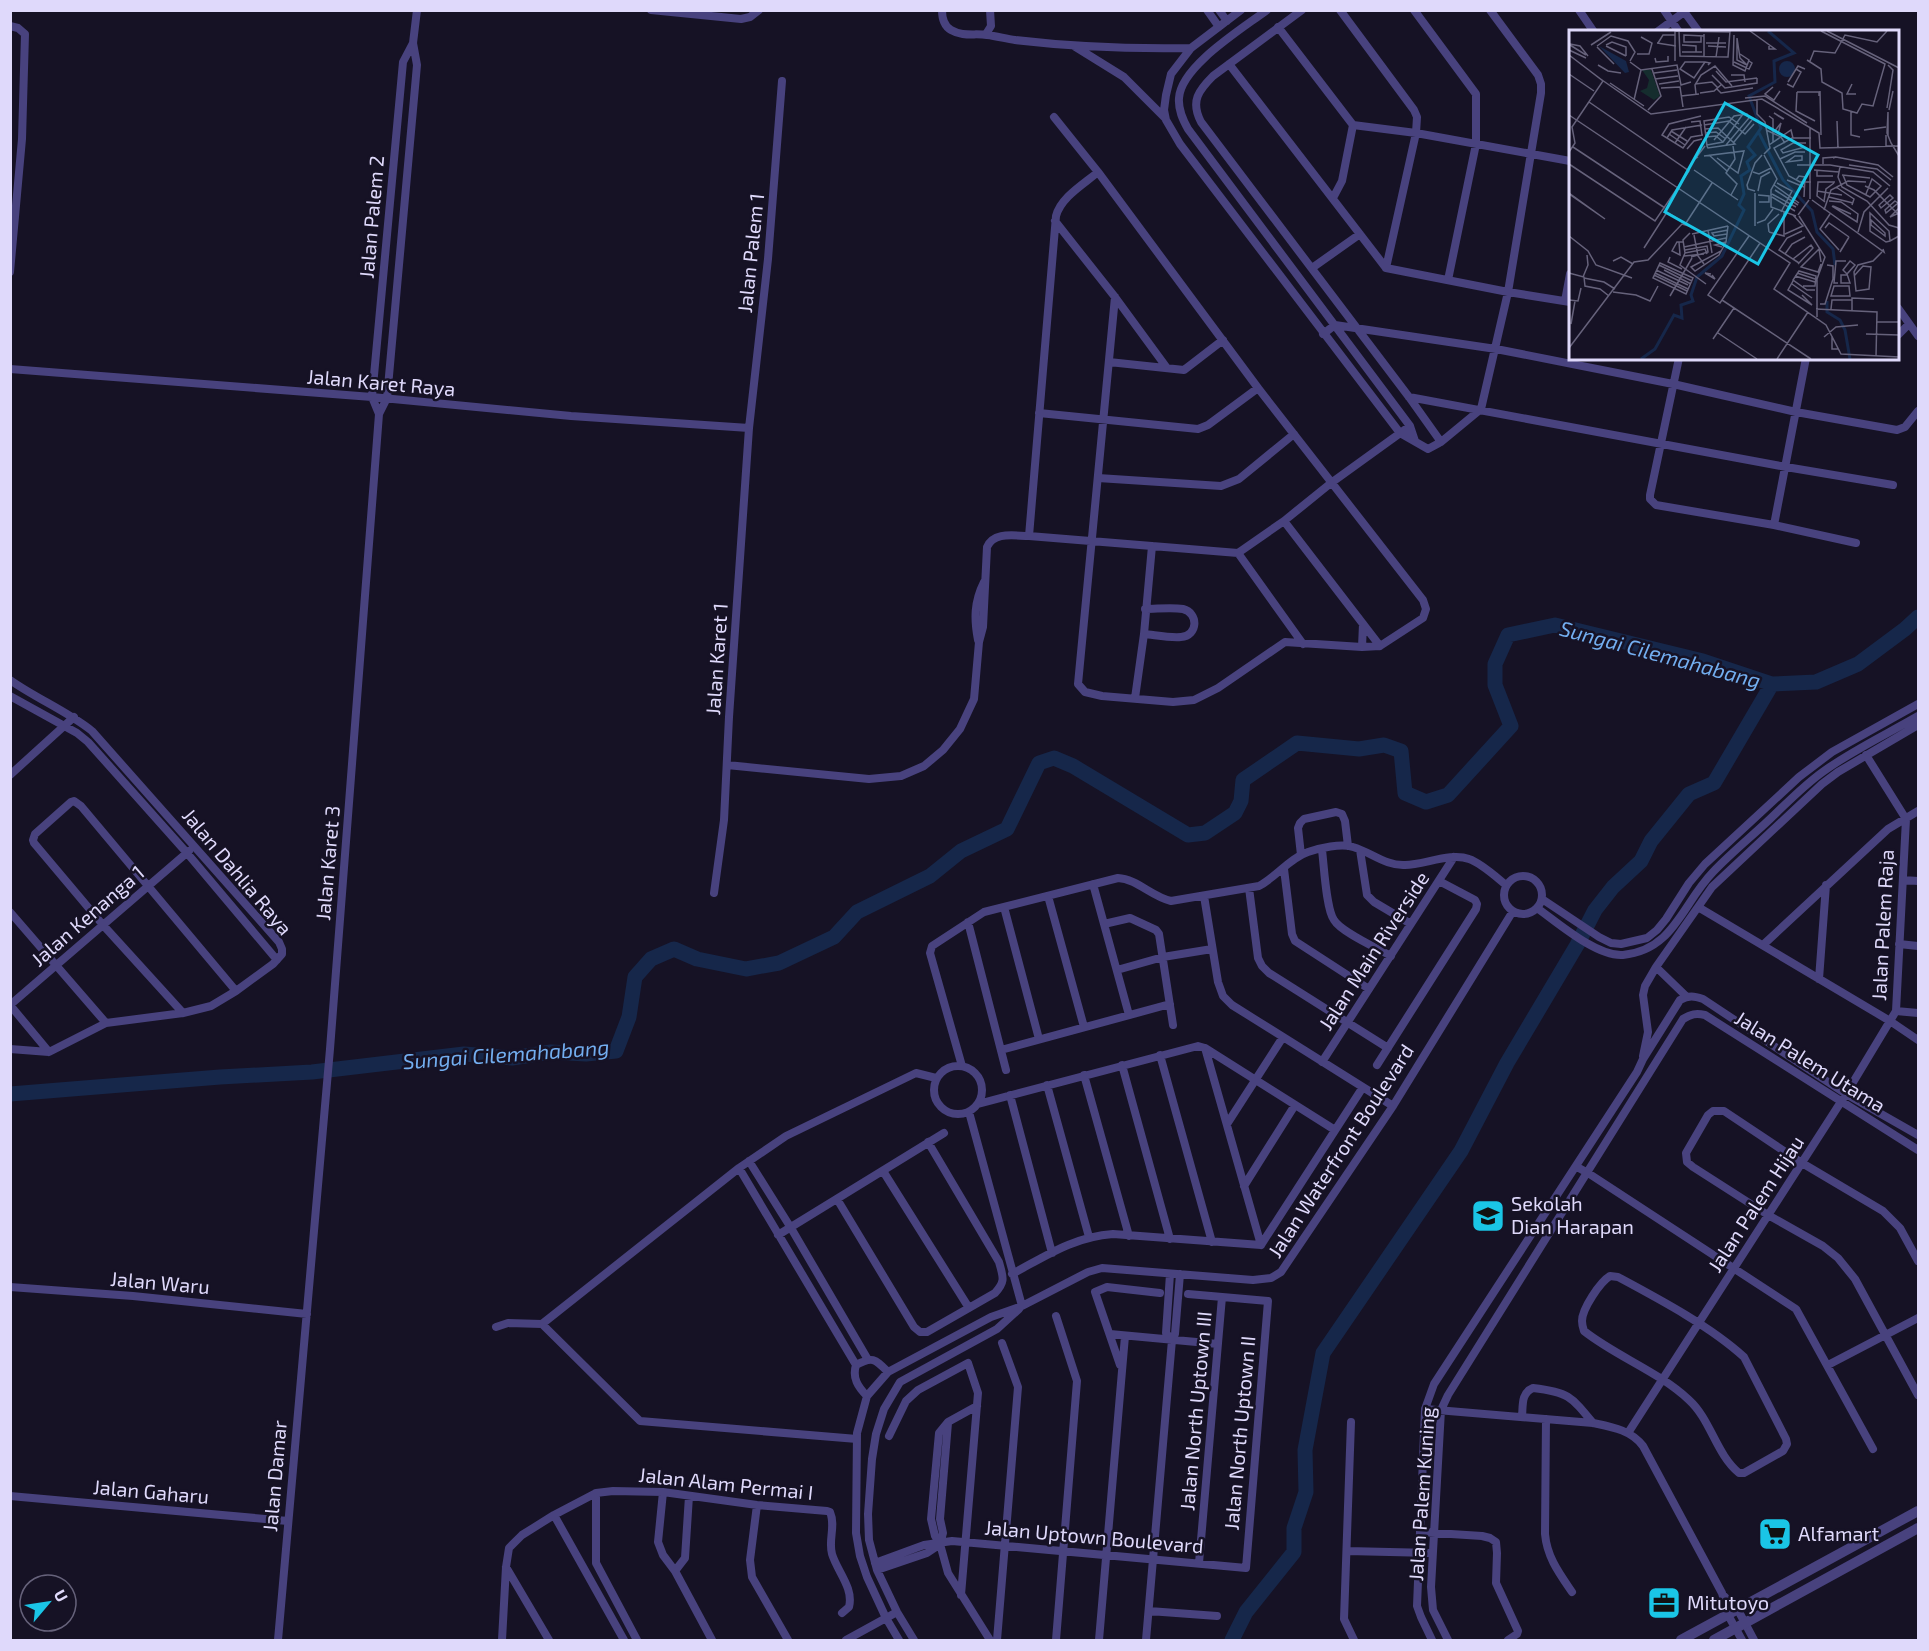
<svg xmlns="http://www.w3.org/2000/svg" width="1929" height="1651" font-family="'Exo 2',sans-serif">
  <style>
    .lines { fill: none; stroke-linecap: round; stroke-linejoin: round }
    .river { stroke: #16274a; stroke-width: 15 }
    .minor { stroke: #48427e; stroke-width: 8 }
    .tertiary { stroke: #48427e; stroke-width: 10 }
    .labels { text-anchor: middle; stroke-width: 5; stroke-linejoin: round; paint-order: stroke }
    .street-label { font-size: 20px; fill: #dfd9fb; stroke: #161225 }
    .poi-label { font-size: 20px; fill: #dfd9fb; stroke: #161225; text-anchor: start }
    .water-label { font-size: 21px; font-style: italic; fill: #73aef0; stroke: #161225 }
    .inset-river { fill: none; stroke: #16274a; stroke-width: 3 }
    .inset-road { fill: none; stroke: #66627b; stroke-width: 1.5 }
    .view { fill: #1ac5e6; fill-opacity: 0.15; stroke: #1ac5e6; stroke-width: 3 }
    .inset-edge { fill: none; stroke: #dfd9fb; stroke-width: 3 }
  </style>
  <rect width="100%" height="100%" fill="#161225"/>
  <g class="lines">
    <path class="river" d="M10 1094 220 1077 312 1072 464 1054 512 1058 551 1052 586 1054 616 1051 629 1017 635 977 651 959 674 949 697 959 746 969 779 963 834 937 857 912 930 876 961 851 1007 829 1039 763 1054 758 1073 766 1188 835 1205 833 1235 813 1241 801 1243 780 1297 743 1359 749 1384 745 1401 751 1405 793 1426 802 1448 795 1511 726 1495 685V664L1508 635 1555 625 1703 661 1772 684 1816 682 1858 664 1905 629 1918 617
      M1232 1640 1246 1612 1294 1552V1528L1306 1492 1305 1450 1323 1353 1461 1151 1507 1063 1577 945 1595 910 1613 887 1641 861 1651 841 1689 794 1714 783 1772 684"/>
    <path class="minor" d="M651 10 741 19 750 17 759 10
      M942 10C942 19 944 26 951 30 963 37 975 33 987 35 997 36 1006 39 1015 40 1074 47 1132 49 1191 48
      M1207 10 1219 27
      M1219 10 1227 21
      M1241 10 1191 48 1171 74 1166 95 1164 110 1166 120 1180 144 1400 433 1428 449 1441 442
      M1267 10C1242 29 1181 66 1179 98 1178 110 1183 120 1188 129L1410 426 1415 441
      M1302 10 1213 76C1199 90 1190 101 1201 122L1409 397 1441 442 1481 409 1508 292 1541 93V84L1538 75 1490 10
      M1340 10 1414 110 1417 117 1416 133 1386 268
      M1414 10 1476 94V144L1448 280
      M1579 10 1594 32
      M1664 10 1679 32
      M1683 10 1699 32
      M10 26 18 28 25 34 22 139 10 272
      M1278 27 1353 125 1342 181 1333 198
      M1657 32 1684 12
      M986 34 991 26 990 10
      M1074 46 1124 77 1165 118
      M1229 64 1386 268 1508 292 1570 302
      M1054 117 1098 172 1258 388 1423 600 1426 609 1423 618 1380 646 1362 647 1285 642 1218 688 1194 700 1173 702 1102 696 1085 692 1078 684 1115 297
      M1353 125 1416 133 1570 161
      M1055 221 1115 297 1167 368
      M1312 268 1360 234
      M1565 301 1570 274
      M1898 308 1918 336
      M1323 334 1335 325 1496 349 1673 384 1796 412 1897 430 1905 427 1918 411
      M1898 335 1909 324
      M1679 358 1650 495V499L1656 505 1774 525 1856 543
      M1109 362 1184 370 1223 340
      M10 369 372 397 571 416 749 428
      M1409 397 1786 467 1893 485
      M1039 413 1198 429 1208 425 1258 388
      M379 414 372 397 403 62 413 43
      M1098 478 1221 486 1239 479 1294 434
      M1284 521 1380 646
      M1774 525 1806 358
      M1029 536 1056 216C1061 197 1084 184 1098 172
      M1238 553 1303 644
      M1144 634C1155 635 1169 638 1181 637 1198 636 1199 613 1183 609 1171 607 1157 609 1145 609
      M978 640C974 619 974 602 984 582
      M1362 647 1363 624
      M10 680C37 699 67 711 92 731L279 942 282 949V954L273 964 236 991 211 1006 183 1013 106 1023 49 1052 10 1049
      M10 696 77 733 88 742 187 853 277 960
      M1135 698 1144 634 1152 546
      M727 765 869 779 901 776 924 766 943 750 960 729 974 699 979 642 983 627 987 547C994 531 1015 536 1029 536L1238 553 1284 521 1331 483 1410 426
      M10 775 74 717
      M1322 850C1324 865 1326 909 1334 920 1341 932 1377 948 1391 956
      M1360 850 1367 895 1374 902 1411 924
      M1301 855 1298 828 1300 823 1304 819 1336 812 1342 814 1345 821 1348 846
      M1284 869 1292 934 1295 941 1369 989
      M1504 895a19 19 0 1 1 38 0a19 19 0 1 1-38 0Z
      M1903 880 1918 881
      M1093 884 1129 1015
      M1249 888 1258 958 1262 966 1269 973 1388 1048
      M714 893 724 820 729 717 749 428 768 259 782 81
      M1048 896 1084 1027
      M1204 896 1218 982 1223 996 1232 1005 1393 1106
      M1542 899 1599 937 1611 943 1621 944 1647 938 1657 930 1666 919 1689 883 1705 864 1799 777 1832 752 1918 704
      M1004 907 1039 1039
      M1698 907 1890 1021 1918 1040
      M1537 908C1558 923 1597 957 1623 955 1674 950 1682 904 1713 872 1731 853 1751 837 1770 819 1787 803 1804 785 1824 771 1853 750 1887 734 1918 716
      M10 912 106 1023
      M968 922 1006 1070
      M1104 924 1130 918 1156 930 1159 934 1173 1025
      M1899 944 1918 946
      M1763 945 1888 829 1918 811
      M1656 967 1687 997
      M1117 970 1163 957 1212 949
      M1819 979 1826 885
      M10 1005 189 851
      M10 1005 49 1052
      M1896 1011 1918 1013
      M183 1013 103 925 34 843 33 840 35 834 71 802 74 801 81 806 236 991
      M1205 1048 1261 1245
      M1001 1050 1170 1004
      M1160 1055 1212 1242
      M1643 1056 1648 1032 1643 995 1645 986 1656 967 1712 887 1822 784 1838 772 1918 725
      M1322 1062 1454 857
      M1122 1065 1170 1239
      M1377 1065 1476 909 1477 904 1475 900 1439 881
      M934 1090a24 24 0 1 1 48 0a24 24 0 1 1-48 0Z
      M962 1066 930 953 932 946 984 912 1118 878C1137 879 1152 897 1171 901L1259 886C1276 877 1290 858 1308 852 1320 848 1341 843 1353 847 1371 852 1385 866 1405 865 1424 865 1451 852 1469 859 1481 863 1495 876 1506 885
      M1084 1075 1129 1236
      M1047 1085 1089 1237
      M1010 1095 1052 1253
      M978 1104 1198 1046 1205 1048 1335 1130
      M969 1112 1022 1306
      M1227 1124 1283 1037
      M749 1161 791 1228 867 1358
      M1577 1167 1588 1173 1796 1309 1873 1449
      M739 1168 856 1365
      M883 1171 969 1308
      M1244 1186 1295 1105
      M837 1199 914 1327 920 1332H927L995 1293C1006 1281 1003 1277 999 1262L928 1142
      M778 1235 944 1133
      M1261 1245 1363 1087
      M1918 1261 1900 1228 1883 1211 1802 1163 1724 1111H1713L1708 1115 1686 1153 1687 1162 1693 1167 1768 1215 1823 1246 1838 1258 1855 1279 1918 1395
      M1012 1274C1046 1256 1073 1237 1113 1234L1261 1245
      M1170 1274 1166 1333 1172 1340
      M1610 1276 1618 1277C1659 1299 1710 1326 1744 1357L1786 1439 1787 1444 1783 1451 1744 1473H1739C1716 1454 1711 1420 1689 1400 1658 1371 1617 1357 1584 1331 1583 1328 1582 1324 1582 1321 1582 1309 1600 1282 1610 1276Z
      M10 1287 133 1296 307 1314
      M1056 1316 1077 1381 1056 1640
      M542 1324 640 1421 857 1439
      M496 1327 508 1323 542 1324 739 1168 786 1136 916 1073 936 1078
      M1110 1334 1218 1344
      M1120 1365 1095 1292 1107 1287 1160 1293
      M1828 1365 1918 1318
      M867 1396C858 1387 852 1378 856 1365 873 1356 875 1359 888 1372
      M977 1406 948 1422 939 1433 931 1519 935 1536 940 1544 948 1573 990 1640
      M1425 1409 1593 1423C1612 1427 1631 1430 1643 1446L1722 1593 1728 1615 1742 1640
      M1522 1417C1523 1405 1521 1393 1533 1388 1568 1392 1571 1396 1593 1423
      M1546 1419 1545 1534C1547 1557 1559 1573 1572 1592
      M1351 1422 1344 1619 1354 1640
      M1628 1433 1846 1094 1896 1011 1906 819 1866 755
      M889 1436 906 1401 918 1390 968 1363 978 1393 961 1595
      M663 1492 658 1542 663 1555 675 1571 712 1640
      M596 1493V1563L637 1640
      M10 1496 288 1521
      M757 1505 750 1560 752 1577 788 1640
      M554 1515 624 1640
      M1420 1532 1482 1536 1490 1538 1496 1542 1497 1553 1496 1583 1518 1631 1517 1634 1508 1640
      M940 1544 943 1533 940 1519 948 1423
      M1347 1551 1432 1553
      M875 1563 924 1545 952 1541 1246 1568 1268 1301 1188 1294
      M1199 1563 1222 1297
      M506 1567 549 1640
      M877 1570 927 1553 939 1545
      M675 1571 685 1558 689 1496
      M1724 1596 1738 1610 1754 1640
      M1149 1611 1217 1616
      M278 1640 330 1049 379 414 387 398 417 65 413 43 417 10
      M502 1640 506 1567 509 1548 522 1535 554 1515 596 1493 613 1491 663 1492 757 1505 827 1511 830 1512C836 1526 828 1540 832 1554 837 1571 854 1588 849 1607L842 1613
      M846 1640 897 1612
      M899 1640 886 1618 867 1577 860 1556 856 1533 857 1433 867 1396 888 1372 991 1317 1022 1306 1088 1272 1102 1268 1253 1280 1271 1278 1281 1272 1393 1106 1513 911
      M914 1640 897 1612 877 1570 869 1540 868 1514 872 1459 876 1434 884 1409 900 1382 997 1329 1019 1309
      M997 1640 1018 1387 1002 1343
      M1099 1640 1125 1336
      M1146 1640 1172 1340 1175 1334 1180 1274
      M1432 1640 1421 1617 1417 1606 1425 1409 1434 1384 1637 1072 1643 1059 1680 1000C1689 995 1694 996 1703 999L1846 1094 1918 1135
      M1448 1640 1433 1610 1431 1587 1441 1410 1448 1395 1683 1019C1691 1014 1696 1013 1705 1015L1918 1150"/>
    <path class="tertiary" d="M1681 1640 1918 1511
      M1714 1640 1918 1528"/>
  </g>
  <defs>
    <symbol id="school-square" viewBox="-11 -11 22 22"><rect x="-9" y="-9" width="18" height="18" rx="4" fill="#1ac5e6" stroke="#161225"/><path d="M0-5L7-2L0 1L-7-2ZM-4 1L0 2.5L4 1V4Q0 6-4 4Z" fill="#111"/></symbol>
    <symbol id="supermarket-square" viewBox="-11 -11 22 22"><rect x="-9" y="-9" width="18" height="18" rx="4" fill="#1ac5e6" stroke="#161225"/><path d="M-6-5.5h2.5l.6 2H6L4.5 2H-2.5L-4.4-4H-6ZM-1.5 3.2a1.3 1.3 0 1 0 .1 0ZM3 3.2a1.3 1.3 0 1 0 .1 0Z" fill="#111"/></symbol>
    <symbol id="office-square" viewBox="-11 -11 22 22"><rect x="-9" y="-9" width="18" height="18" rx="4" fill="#1ac5e6" stroke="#161225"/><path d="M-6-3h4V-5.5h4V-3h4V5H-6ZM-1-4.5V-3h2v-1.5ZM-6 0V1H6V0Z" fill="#111"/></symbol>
  </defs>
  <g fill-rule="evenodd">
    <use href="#school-square" x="1469" y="1197" width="38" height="38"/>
    <use href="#supermarket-square" x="1756" y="1515" width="38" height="38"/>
    <use href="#office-square" x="1645" y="1584" width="38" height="38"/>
  </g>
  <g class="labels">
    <g class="street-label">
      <text transform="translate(372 217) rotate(-85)" y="7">Jalan Palem 2</text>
      <text transform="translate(751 253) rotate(-84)" y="7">Jalan Palem 1</text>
      <text transform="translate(381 383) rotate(5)" y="7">Jalan Karet Raya</text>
      <text transform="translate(717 659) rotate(-86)" y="7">Jalan Karet 1</text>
      <text transform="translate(328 863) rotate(-85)" y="7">Jalan Karet 3</text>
      <text transform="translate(237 872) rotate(50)" y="7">Jalan Dahlia Raya</text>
      <text transform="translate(88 916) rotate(-41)" y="7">Jalan Kenanga 1</text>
      <text transform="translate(1883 925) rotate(-87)" y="7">Jalan Palem Raja</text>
      <text transform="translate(1374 951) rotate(-57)" y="7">Jalan Main Riverside</text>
      <text transform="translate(1810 1062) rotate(32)" y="7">Jalan Palem Utama</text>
      <text transform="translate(1341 1151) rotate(-57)" y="7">Jalan Waterfront Boulevard</text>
      <text transform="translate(1756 1204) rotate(-57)" y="7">Jalan Palem Hijau</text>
      <text transform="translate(160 1283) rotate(5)" y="7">Jalan Waru</text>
      <text transform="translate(1196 1411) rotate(-85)" y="7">Jalan North Uptown III</text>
      <text transform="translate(1240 1433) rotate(-85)" y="7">Jalan North Uptown II</text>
      <text transform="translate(275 1476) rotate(-85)" y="7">Jalan Damar</text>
      <text transform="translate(726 1484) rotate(6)" y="7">Jalan Alam Permai I</text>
      <text transform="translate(151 1492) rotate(5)" y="7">Jalan Gaharu</text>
      <text transform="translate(1422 1494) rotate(-86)" y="7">Jalan Palem Kuning</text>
      <text transform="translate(1094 1537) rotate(5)" y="7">Jalan Uptown Boulevard</text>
    </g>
    <g class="poi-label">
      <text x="1511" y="1211">Sekolah<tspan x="1511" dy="23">Dian Harapan</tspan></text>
      <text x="1798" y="1541">Alfamart</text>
      <text x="1687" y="1610">Mitutoyo</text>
    </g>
    <g class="water-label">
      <text transform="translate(1660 655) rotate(15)" y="7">Sungai Cilemahabang</text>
      <text transform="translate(506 1055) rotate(-4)" y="7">Sungai Cilemahabang</text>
    </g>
  </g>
  <g transform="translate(1569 30)">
    <rect width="330" height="330" fill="#161225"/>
    <path d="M73 40H82L91 66 85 70 71 61 78 58 80 50Z" fill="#152d2e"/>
    <path d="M30 16 57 31 60 42 56 43ZM210 39a8 8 0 1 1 16 0a8 8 0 1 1-16 0Z" fill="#16274a"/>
    <path class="inset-river" d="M190 103 214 150 243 181 248 202 264 219 266 235M258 271V282L271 290 276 300 281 329M72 329 86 319 105 285 113 288 112 275 124 271 122 265 128 247 153 226 175 180 170 175 175 164 172 146 181 140 178 132 186 125 179 117 192 98 180 66 206 52 205 31 225 23 199 1"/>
    <path class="inset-road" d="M110 1 111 26 159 27 161 1M181 1 206 19H200V16M258 1 330 38M165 5 164 35 176 41 180 30 171 24M132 6V12H115V5L135 6M168 8 171 28 178 35 168 30ZM88 13 107 16M89 13 94 5H106M137 13H157M1 14 11 16 19 26M1 15 17 25M22 15 42 2M37 15 43 12 57 17V26M113 15 127 16V22M28 16 42 6 59 11 66 22 61 31M37 16 57 26M139 16 157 17M28 17 45 34M0 20 17 28M113 22H133M68 24H80L83 13 72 7M0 25 34 51 3 97 6 113 0 122M135 27V4M147 27 150 7M86 28 87 32 99 31V26M238 30 252 39 253 52 273 63 274 79 288 83 293 74 304 76 316 34 252 1M106 31V1L161 2M241 31 245 21 266 23 276 5 308 12 318 1M61 32 72 40 108 35 112 55 122 52M136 32 125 48 111 39 116 32H136L141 33 139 35M165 32 180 39 183 33 180 31M29 35 39 41 52 43M147 41 157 52 188 48M85 43 108 40M0 44 25 61M143 45 156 58 188 53V48M162 45H175L176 52M86 49 109 46M33 50 82 84 193 69 250 103 251 118 330 116M219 52 229 36 236 39M41 53 75 76M90 54 110 51M126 54 143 52 149 58M218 54 224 57 232 42 227 39M283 54 278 64H287M204 57 196 64 205 70 211 61M92 58 111 57 114 77M148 59 152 63 184 58M251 61 252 105M228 62H250V66M228 62 227 81 246 91M131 63 145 61 153 54M127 64 126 55 132 45 146 36 163 56M112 66 130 64M176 68 196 66 238 93M188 69V84L196 92 201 118 195 124M65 70 72 40M318 78 324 40 319 35M79 80 92 66 83 39M320 80 324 61M282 82V105L291 107M0 85 221 233 205 259 257 295 272 324 330 327M132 86 100 94 93 105 114 118 122 107 134 105M200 86 204 89V112M214 89 205 83 215 89M268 91 269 118M122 92 131 91 133 105M135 95 160 91 176 104 185 94M136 99 149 98 166 114 139 118 138 116 135 91 160 87 170 94M197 100 212 107 216 113M295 100 317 97M102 101 118 111M205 102 212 93 209 104M136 103 147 102 157 109M100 104 116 115M317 105V116H326M319 105V82L318 103 322 113 330 126M137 107 147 106 154 112M98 108 103 100 133 95M145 110 165 86 178 84 180 88 157 115M165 112 183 90M106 113 117 97M138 115 154 112 174 84M200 115 222 100 224 108M4 117 96 178M236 117 214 123 212 120 224 113H237M118 119 125 111 133 109M140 125 158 141M195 125 208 149 202 160V177L227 186M135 126 175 121 169 143 148 128M233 126V130L218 132 226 126ZM129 127 126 129 136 116M267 127 309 135 324 147M211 129 226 122H236M0 134 86 191 120 141 20 72M254 134V128L267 127 264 128M228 135H261L304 142 321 156M280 135 308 139 322 150M271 137 269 147 273 157 298 171 320 195 330 198M125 140 169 170M245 140 270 142M248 140V146H264M184 142 190 144 202 138M273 145 301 148M274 145 278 155 301 167 312 156 303 149 297 164M218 150 235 157M227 150 230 146 236 147 235 167M242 152H231L220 146 205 118 223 108H242M208 153 223 161 212 182M205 155 230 173M296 156 305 160 330 185M267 157 285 169 283 175M206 160 229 175M186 161 179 159 178 155 186 133 193 125M189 161 192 147 201 142M248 161 273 165M0 163 36 189 0 164M186 163V196M203 164 227 177M162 165 168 154 157 143 166 129 164 116M189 165 200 166V172H190M321 165 324 168 312 178 310 175ZM203 167 226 181M260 167 284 173M241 169V98M243 170 315 222 314 219M255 171 257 159 265 153M260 171 272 172 289 184 288 192 263 176M326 171 329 173 317 183 316 180ZM256 172 248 166 249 152H266M264 176 282 184M330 178 321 187 330 183M255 180 262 160 279 151 297 152M261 184 251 199 270 220M229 185 240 170M230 186 256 227 248 249V287M302 190 316 203V206L302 195ZM117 193 143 153M188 193 196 190 204 179M256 198 260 193 280 207M139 200 143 223M200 202 215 206V182M200 202 199 194 210 184M289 202 295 182 319 158M121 203 114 210 116 223 111 235 137 254M123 204 159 196M158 204 145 206 143 203 159 200M216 204 234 196 224 185M125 205 129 226 135 234M0 206 19 221 27 235 63 248M180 206 139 265 151 273 191 213M321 211 320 201 301 183V201L317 212 321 211 330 206M110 212 111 225 103 221 108 212H114M115 217 157 208M153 217 146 215 157 212M75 218 98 182 125 199M273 218 271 222 280 207M116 220 138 216 139 222 122 227M152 221 122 237 126 241 150 225 157 212 159 196M116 223 136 219 138 224M216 224 223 214 236 207M115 226 135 224M101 227 99 232 113 239M224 229 242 215 244 218 229 234M44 231 52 227 64 234M91 233 124 248 117 264 84 248ZM230 233 210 220 218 208 233 201M252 234 249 242 232 237 250 219 252 232M90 235 123 251M87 240 119 255M95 240 122 254M0 243 15 247 16 256 31 259 40 266M86 243 119 259M228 243 246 249M142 244 136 243 146 249 143 245M85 245 118 261M278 245H272V253H281L278 244 286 235 281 231 274 240 278 244M226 246 246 252M285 246 294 236 302 237 300 259 287 261 285 242 289 235 304 231 313 222M14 247 19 235 18 225M15 248 35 252 46 259M224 251 219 260 243 275 233 265M269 253H265L267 231H277M223 254 243 268M234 256H246L247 246 230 241 224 250 238 260H246M265 256H280L281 266H262ZM44 262 67 265 81 271 89 256M101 266 123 228M0 270 9 271 12 258M153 270 242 329M251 274H256L264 249V236L258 235M247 279 308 282 307 327M262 279 263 270H283M283 280V268L305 269M308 292H330M2 294 6 271M149 303 188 329M297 304 330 305M263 306V319H269M255 307 267 297 289 295M144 309 165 278M0 318 65 232 79 230 113 194 120 196M208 329 239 282"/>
    <path class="view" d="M156 73 249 125 189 234 96 182Z"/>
    <rect width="330" height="330" class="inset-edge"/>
  </g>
  <rect width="1929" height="1651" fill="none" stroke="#dfd9fb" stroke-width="24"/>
  <g transform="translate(48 1603) rotate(61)"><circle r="28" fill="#161225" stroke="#66627b" stroke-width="1.5"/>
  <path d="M0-4.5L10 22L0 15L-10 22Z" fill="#1ac5e6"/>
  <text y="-9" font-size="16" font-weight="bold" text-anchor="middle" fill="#dfd9fb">U</text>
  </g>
</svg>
